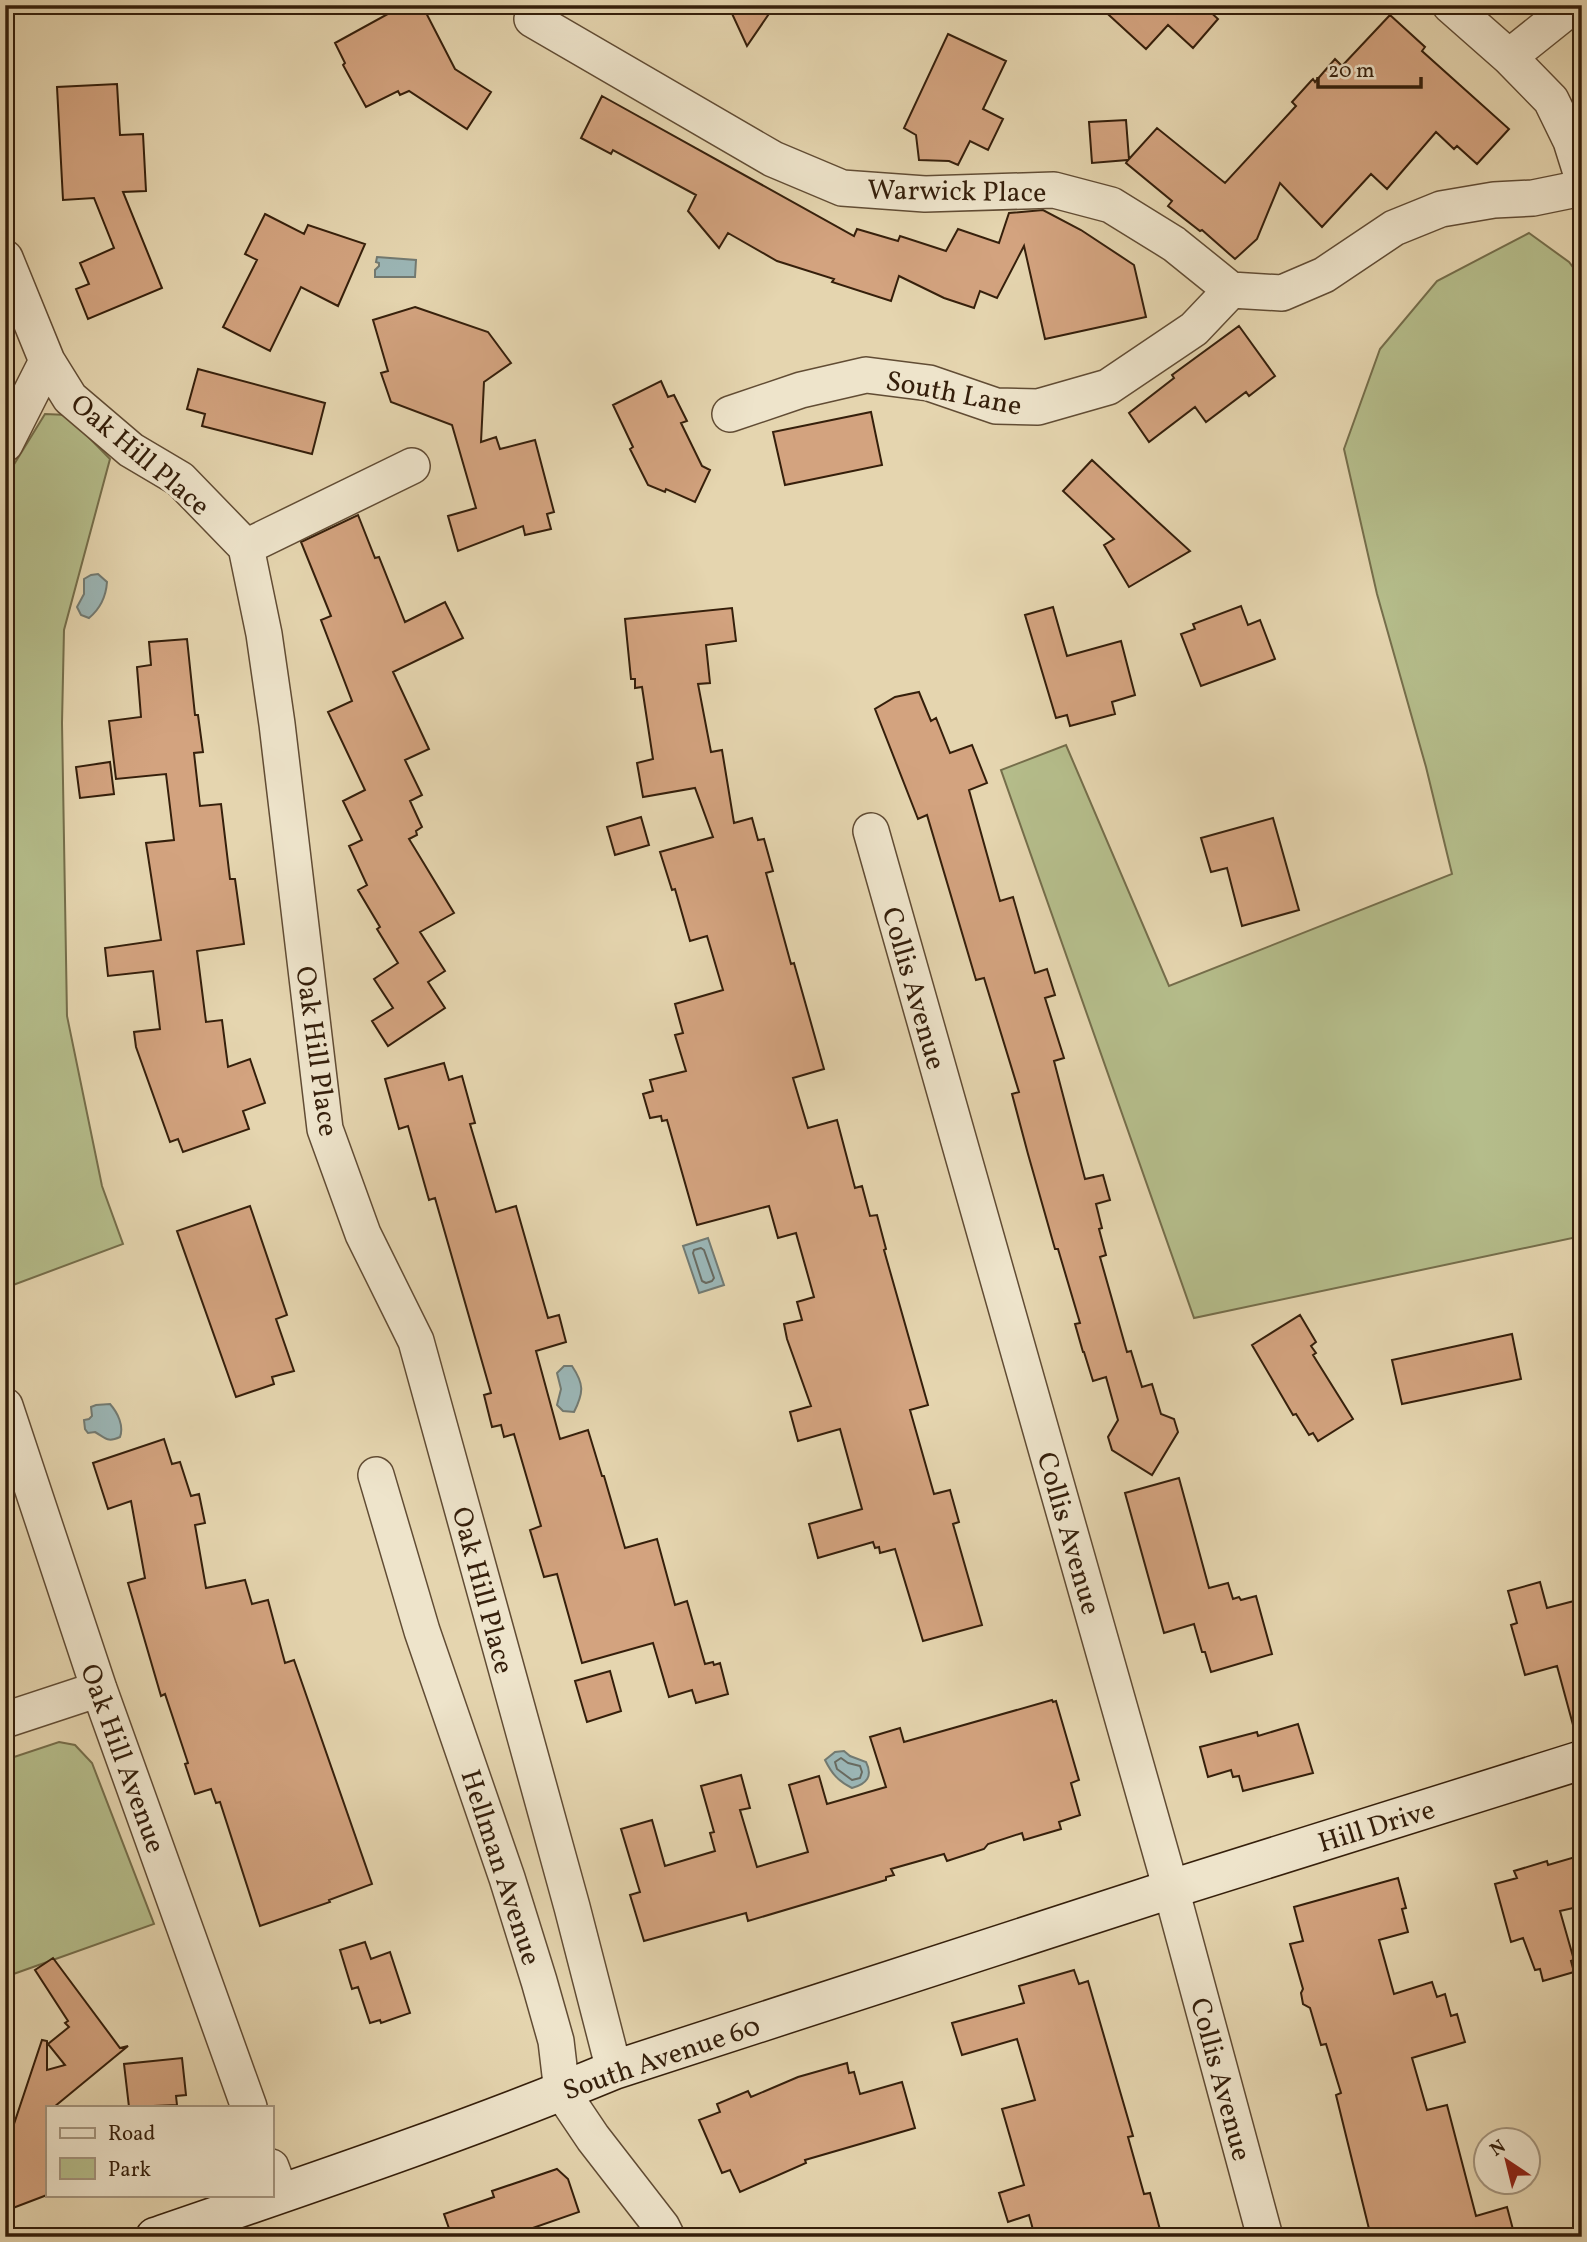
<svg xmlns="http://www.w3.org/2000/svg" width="1587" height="2242" font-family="Vollkorn,serif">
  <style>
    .green { fill: #b5bd8b; stroke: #756e4b; stroke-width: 2 }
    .water { fill: #9bb6b6; stroke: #727a72; stroke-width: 2 }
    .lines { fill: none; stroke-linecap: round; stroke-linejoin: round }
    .shore { stroke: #686a60; stroke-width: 2 }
    .building { fill: #d3a37f; stroke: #351f0b; stroke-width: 2 }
    .street-casing { stroke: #614c34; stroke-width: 38 }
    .secondary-casing { stroke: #351f0b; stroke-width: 41 }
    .street { stroke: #eee4cb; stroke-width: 35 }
    .secondary { stroke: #eee4cb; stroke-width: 38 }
    .labels { text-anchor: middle; stroke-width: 7; stroke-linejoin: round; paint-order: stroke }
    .street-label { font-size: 28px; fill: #351f0b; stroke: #eee4cb }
  </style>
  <rect width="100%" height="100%" fill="#e5d5af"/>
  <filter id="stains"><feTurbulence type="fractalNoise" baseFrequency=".00286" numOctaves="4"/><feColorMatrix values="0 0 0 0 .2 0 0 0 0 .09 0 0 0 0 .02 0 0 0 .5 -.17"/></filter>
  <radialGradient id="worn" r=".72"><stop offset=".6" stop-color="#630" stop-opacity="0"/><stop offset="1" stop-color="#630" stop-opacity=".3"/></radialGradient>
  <path class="green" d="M1529 233 1569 262 1582 279V1236L1194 1318 1001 770 1066 745 1169 986 1452 874 1426 767 1377 594 1344 449 1380 349 1437 281Z
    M45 414 67 415 110 459 64 630 62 723 67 1016 102 1186 123 1244 5 1288V479Z
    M59 1742 75 1745 92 1763 154 1924 5 1977V1760Z"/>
  <path class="water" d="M377 257 416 260 415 277H375V270L379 266V263L376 262Z
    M98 574 107 582C106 597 101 608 89 618L81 615 77 607 84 594V579L91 575Z
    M708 1238 724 1285 699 1293 683 1246Z
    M564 1366H572C584 1384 584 1392 574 1412L563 1411 557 1405 561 1389 557 1373Z
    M110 1404C118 1413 124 1426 120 1437 107 1443 106 1438 95 1432L88 1433 85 1429 84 1420 89 1419 92 1416 91 1407 96 1405Z
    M844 1751 850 1756 866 1762C873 1776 867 1784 852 1788 838 1781 832 1774 825 1760L835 1752Z"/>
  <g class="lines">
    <path class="shore" d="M701 1248 704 1250 714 1278 712 1281 706 1283 702 1281 693 1253 694 1250Z
      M841 1758 848 1763 860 1766 862 1772 860 1778 852 1780 837 1769 835 1762Z"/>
  </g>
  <path class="building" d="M404 5H422L455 69 491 92 467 129 409 91 400 95 398 91 366 107 343 65 345 63 335 43Z
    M728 5H775L747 46Z
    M1098 5H1203L1218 19 1193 48 1168 25 1146 49Z
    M1390 15 1425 47 1422 51 1509 129 1477 164 1457 146 1454 149 1436 132 1387 189 1371 174 1322 227 1280 183 1257 239 1235 259 1202 230 1200 231 1168 206 1172 201 1126 163 1128 160 1092 163 1089 122 1126 120 1129 159 1157 128 1225 183 1296 106 1292 102 1311 81 1313 79 1315 82 1335 59 1342 66Z
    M948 34 1006 61 983 109 1003 119 988 150 970 141 958 165 949 161 919 160 916 135 904 128Z
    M117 84 120 135 143 134 146 191 123 192 162 288 88 319 76 289 89 284 80 263 114 248 94 198 63 200 57 87Z
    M602 96 854 236 857 229 898 241 900 236 946 251 958 229 999 243 1009 213 1043 210 1081 230 1134 265 1146 317 1045 339 1024 246 997 298 980 291 974 308 944 298 899 276 891 301 832 282 834 279 777 261 728 233 719 248 688 211 696 195 613 150 611 154 581 138Z
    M265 214 304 234 308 225 365 244 338 306 301 287 270 351 223 327 257 260 245 254Z
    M415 307 488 332 511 363 484 382 481 442 496 437 500 449 535 440 554 512 547 514 551 529 525 535 523 526 458 551 448 516 476 508 452 425 391 402 381 373 388 371 373 320Z
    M1239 326 1275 376 1249 396 1246 392 1206 422 1195 407 1149 442 1129 413 1174 378 1172 375Z
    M198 369 325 403 312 454 202 426 205 414 187 409Z
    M661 381 668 397 674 395 687 421 681 423 702 466 710 470 695 502 666 489 665 492 648 485 630 449 633 447 613 405Z
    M871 412 882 465 785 485 773 432Z
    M1092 460 1156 520 1190 551 1129 587 1104 545 1114 539 1063 491Z
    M358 515 375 558 379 557 405 622 445 602 463 638 393 672 429 749 405 760 422 795 410 801 422 827 416 831 417 835 409 839 454 913 420 932 445 971 428 982 445 1008 388 1046 372 1021 393 1008 374 979 398 963 377 929 380 927 358 890 367 885 349 846 362 840 343 801 365 790 328 712 352 701 321 620 331 616 301 542Z
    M1241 606 1248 625 1260 620 1275 659 1201 686 1181 634 1195 629 1193 624Z
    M1053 607 1067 656 1121 641 1135 695 1112 702 1115 714 1070 726 1067 715 1056 718 1025 615Z
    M732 608 736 641 706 645 710 683 698 684 711 752 722 750 734 823 752 818 758 840 764 839 773 871 766 873 791 964 794 963 824 1069 793 1078 808 1128 837 1120 855 1188 862 1186 870 1216 877 1215 886 1249 884 1250 928 1405 910 1410 934 1494 950 1490 959 1522 953 1524 982 1625 923 1641 895 1549 880 1553 879 1547 875 1548 873 1542 818 1558 809 1524 862 1509 840 1429 798 1441 790 1412 811 1406 787 1339 784 1324 802 1320 797 1302 814 1297 796 1233 778 1238 769 1206 697 1225 667 1120 662 1121 661 1116 650 1118 643 1094 653 1091 650 1080 686 1071 675 1035 683 1033 675 1004 723 990 707 936 690 941 675 889 672 890 660 852 713 837 695 788 643 797 637 763 653 759 642 687 635 688V679H631L625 619Z
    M187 639 195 715H198L203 752 194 753 200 806 221 804 230 879H235L244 944 197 951 206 1022 222 1020 228 1067 250 1059 265 1103 243 1111 249 1129 183 1152 178 1139 170 1142 136 1047 134 1032 160 1029 153 971 108 976 105 948 161 940 146 843 174 840 166 774 116 779 109 721 141 717 137 667 151 665 149 642Z
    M919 692 931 721 936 718 950 753 972 745 987 783 969 790 1000 901 1013 897 1035 973 1047 969 1055 995 1045 998 1064 1058 1054 1061 1085 1179 1103 1175 1110 1200 1096 1204 1102 1228 1099 1229 1106 1255 1100 1257 1127 1352 1131 1351 1142 1387 1152 1384 1161 1414 1174 1419 1178 1432 1152 1475 1112 1450 1108 1437 1118 1420 1106 1377 1093 1381 1084 1352H1083L1075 1324 1080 1323 1058 1249H1055L1028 1154 1012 1094 1019 1092 984 978 976 980 927 815 918 819 875 709 895 697Z
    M110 762 114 794 80 798 76 767Z
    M641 817 649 845 615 855 607 827Z
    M1273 818 1299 910 1242 926 1227 868 1211 872 1201 838Z
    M444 1063 449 1080 462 1076 475 1123 470 1124 496 1212 516 1206 548 1318 559 1315 566 1342 536 1351 560 1439 588 1430 602 1476H604L625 1548 657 1539 675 1605 687 1601 705 1664 713 1662 714 1665 720 1663 728 1694 696 1703 692 1690 669 1697 653 1643 582 1663 557 1574 544 1577 530 1530 541 1526 514 1434 504 1437 501 1425 492 1427 484 1395 491 1393 435 1198 429 1200 408 1126 399 1129 385 1079Z
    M250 1206 287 1315 276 1319 294 1371 272 1377 274 1384 236 1397 177 1231Z
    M1300 1315 1316 1342 1311 1346 1316 1353 1313 1355 1353 1419 1318 1441 1313 1433 1309 1435 1296 1414 1293 1415 1252 1345Z
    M1512 1334 1521 1379 1402 1404 1392 1360Z
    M164 1439 172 1464 180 1462 191 1496 199 1494 205 1523 195 1525 206 1588 245 1580 252 1604 268 1600 285 1663 294 1660 372 1884 329 1900 330 1902 260 1926 220 1802 216 1803 211 1789 195 1794 185 1764 188 1763 165 1694 161 1696 128 1583 145 1578 131 1501 108 1509 93 1463Z
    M1179 1478 1209 1588 1228 1583 1233 1599 1239 1597 1241 1600 1256 1596 1272 1654 1211 1672 1205 1652H1202L1194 1624 1164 1633 1125 1493Z
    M1540 1582 1547 1608 1574 1601 1582 1631V1724L1573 1725 1557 1666 1525 1675 1511 1625 1517 1623 1508 1591Z
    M610 1671 621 1711 587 1722 575 1681Z
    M1052 1700 1053 1702 1056 1701 1079 1780 1071 1783 1080 1815 1059 1822 1061 1829 1024 1840 1022 1833 988 1844 984 1849 947 1861 944 1854 891 1869 894 1875 886 1877V1880L748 1921 746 1913 644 1941 630 1895 640 1892 621 1829 652 1820 665 1866 715 1851 710 1833 714 1832 701 1786 741 1775 750 1808 740 1810 757 1867 808 1852 789 1785 819 1776 827 1804 886 1787 870 1737 900 1728 904 1742Z
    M1298 1724 1313 1773 1243 1791 1239 1776 1233 1777 1231 1770 1208 1777 1200 1747 1257 1732 1258 1736Z
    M1582 1855V1906L1560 1911 1574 1960 1571 1961 1574 1972 1543 1981 1540 1969 1535 1970 1523 1938 1511 1942 1495 1884 1517 1878 1514 1871 1547 1861 1548 1865Z
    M1398 1878 1406 1908 1402 1909 1408 1932 1379 1940 1394 1994 1432 1982 1437 1997 1445 1994 1451 2016 1457 2014 1465 2042 1412 2058 1427 2110 1447 2105 1476 2216 1507 2207 1515 2237H1371L1336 2095 1341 2093 1326 2044 1321 2045 1310 2008 1303 2004 1301 1993 1303 1989 1290 1944 1303 1941 1294 1907Z
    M365 1942 371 1959 390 1952 410 2013 381 2023 380 2020 370 2023 358 1987 352 1989 340 1950Z
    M53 1958 120 2048 128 2046 54 2107H47V2195L5 2211V2151L42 2040 47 2041V2070L65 2065 48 2044 69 2027 65 2023 68 2021 35 1970Z
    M1074 1970 1079 1984 1088 1981 1133 2136 1128 2137 1144 2194 1150 2193 1162 2237H1035L1029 2215 1008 2222 999 2193 1024 2185 1002 2109 1035 2100 1017 2039 962 2055 952 2023 1024 2003 1019 1986Z
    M182 2058 186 2095 176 2096 177 2105 129 2107 124 2064Z
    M847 2063 849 2073 854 2072 860 2094 902 2082 915 2128 805 2160 806 2163 740 2192 730 2170 722 2173 699 2120 720 2112 717 2104 748 2091 751 2097 798 2077Z
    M557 2169 568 2179 579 2212 507 2237H452L444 2214 494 2197 492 2191Z"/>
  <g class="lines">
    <defs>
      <path id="street" d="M1450 5 1509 57 1551 100 1571 141 1582 176
        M532 19 773 159 842 188 925 194 1054 190 1111 205 1174 244 1231 290 1282 293 1324 275 1394 228 1441 209 1494 200 1533 198 1582 188
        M1509 57 1574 5
        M5 258 47 361 70 398 131 450 180 479 246 547 264 634 277 724 325 1129 363 1234 416 1341 572 1907 614 2070
        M730 414 801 390 866 375 929 383 996 406 1038 407 1108 387 1194 329 1231 290
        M5 444 47 361
        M246 547 412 466
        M871 831 1171 1889 1265 2237
        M5 1406 99 1689 249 2107
        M376 1475 422 1631 507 1878 539 1981 556 2041 562 2092 593 2138 662 2227 667 2237
        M5 1720 99 1689
        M271 2167 281 2194"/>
      <path id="secondary" d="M155 2237C309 2184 464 2132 614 2070L1171 1889 1582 1760"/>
    </defs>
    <use href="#street" class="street-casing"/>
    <use href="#secondary" class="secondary-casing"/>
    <use href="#street" class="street"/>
    <use href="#secondary" class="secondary"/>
  </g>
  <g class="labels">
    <g class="street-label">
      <text transform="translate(957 190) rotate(1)" y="10">Warwick Place</text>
      <text transform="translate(954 392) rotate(11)" y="10">South Lane</text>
      <text transform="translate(141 454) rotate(40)" y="10">Oak Hill Place</text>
      <text transform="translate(915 988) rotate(74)" y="10">Collis Avenue</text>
      <text transform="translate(318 1051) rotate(82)" y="10">Oak Hill Place</text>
      <text transform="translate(1070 1533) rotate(74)" y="10">Collis Avenue</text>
      <text transform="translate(484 1590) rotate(75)" y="10">Oak Hill Place</text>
      <text transform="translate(124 1758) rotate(70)" y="10">Oak Hill Avenue</text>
      <text transform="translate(1376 1825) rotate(-17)" y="10">Hill Drive</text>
      <text transform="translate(502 1867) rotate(72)" y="10">Hellman Avenue</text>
      <text transform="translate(661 2057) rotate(-19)" y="10">South Avenue 60</text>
      <text transform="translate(1222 2079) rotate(75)" y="10">Collis Avenue</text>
    </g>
  </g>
  <rect width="1587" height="2242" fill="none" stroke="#e5d5af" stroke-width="28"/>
  <rect x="7" y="7" width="1573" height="2228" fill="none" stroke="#351f0b" stroke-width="3.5"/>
  <rect x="14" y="14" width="1559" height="2214" fill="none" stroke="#351f0b" stroke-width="2"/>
  <rect x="46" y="2106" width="228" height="91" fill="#eee4cb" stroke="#a4957e" stroke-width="2"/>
  <rect x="60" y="2128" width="35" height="10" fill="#eee4cb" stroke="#a4957e" stroke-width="2"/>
  <text x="108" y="2140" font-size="21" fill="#351f0b">Road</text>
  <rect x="60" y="2158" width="35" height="21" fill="#b5bd8b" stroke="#a4957e" stroke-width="2"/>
  <text x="108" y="2176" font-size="21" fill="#351f0b">Park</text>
  <g transform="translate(1507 2161) rotate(325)"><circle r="33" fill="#eee4cb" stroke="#a4957e" stroke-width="2"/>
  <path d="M0-5L12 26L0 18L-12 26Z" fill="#8f2418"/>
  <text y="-10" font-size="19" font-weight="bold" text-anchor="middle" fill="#351f0b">N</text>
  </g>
  <path d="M1318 77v10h103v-10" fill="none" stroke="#351f0b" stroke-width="3.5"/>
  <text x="1328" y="77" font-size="21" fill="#351f0b" stroke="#eee4cb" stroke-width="5" paint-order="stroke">20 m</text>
  <rect width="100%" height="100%" filter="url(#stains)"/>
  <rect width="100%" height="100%" fill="url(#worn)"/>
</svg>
